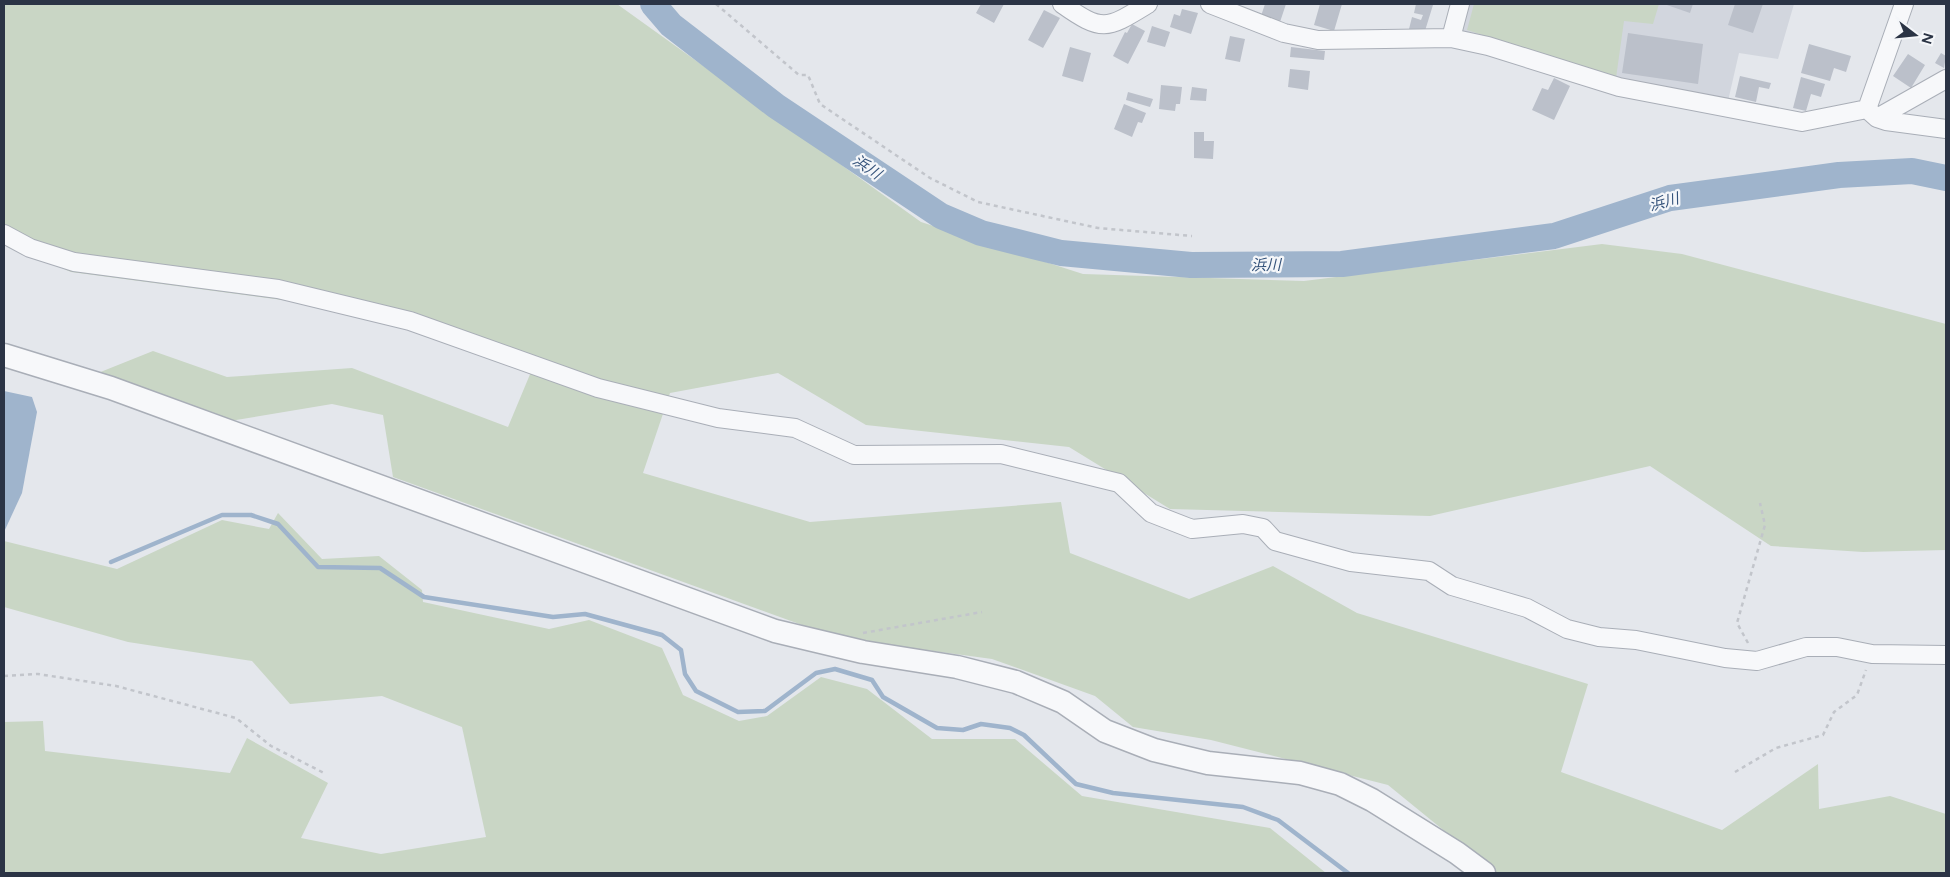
<svg xmlns="http://www.w3.org/2000/svg" width="1950" height="877" font-family="Figtree,'Noto Sans JP',sans-serif">
  <style>
    .built { fill: #d2d6de }
    .green { fill: #c9d6c5 }
    .water { fill: #9fb4cc }
    .lines { fill: none; stroke-linecap: round; stroke-linejoin: round }
    .stream { stroke: #9fb4cc; stroke-width: 4.5 }
    .river { stroke: #9fb4cc; stroke-width: 26 }
    .building { fill: #bbc0ca }
    .minor-casing { stroke: #a9aeb7; stroke-width: 20 }
    .tertiary-casing { stroke: #a9aeb7; stroke-width: 25 }
    .path { stroke: #c2c5cb; stroke-width: 2.5; stroke-dasharray: 4 4; stroke-linecap: butt }
    .minor { stroke: #f7f8fa; stroke-width: 18 }
    .tertiary { stroke: #f7f8fa; stroke-width: 22 }
    .labels { text-anchor: middle; stroke-width: 4.5; stroke-linejoin: round; paint-order: stroke }
    .water-label { font-size: 15px; font-style: italic; fill: #34527a; stroke: #f4f6f9 }
  </style>
  <rect width="100%" height="100%" fill="#e4e7ec"/>
  <path class="built" d="M1466 4H1794L1778 59 1739 53 1728 101 1620 83 1460 32Z"/>
  <path class="green" d="M4 4H617L921 222 1083 274 1304 281 1602 244 1682 254 1946 324V550L1863 552 1771 546 1650 466 1430 516 1170 509 1069 447 866 425 778 373 670 393 643 473 810 522 1061 502 1070 553 1189 599 1273 566 1357 613 1588 684 1561 772 1722 830 1818 764 1819 809 1890 796 1946 814V873H1496L1388 785 1211 740 1133 727 1095 696 992 659 838 638 393 477 383 415 332 404 230 421 98 373 153 351 227 377 352 368 508 427 536 360 320 305 71 272 4 243Z
    M1474 4H1659L1653 24 1624 21 1616 78 1467 30Z
    M278 513 322 559 379 556 422 590 423 602 549 629 589 620 662 648 683 695 739 721 767 716 821 677 867 689 932 739H1015L1082 796 1270 828 1326 873H4V722L43 721 45 751 230 773 247 738 328 783 301 838 381 854 486 837 462 727 382 696 290 704 252 661 128 642 4 607V541L117 569 222 520 269 529Z"/>
  <path class="water" d="M4 391 32 397 37 412 22 493 4 532Z"/>
  <g class="lines">
    <path class="stream" d="M111 562 222 515H251L278 524 318 567 380 568 424 597 553 617 585 614 662 635 681 650 685 674 696 691 738 712 765 711 816 673 835 669 872 680 883 697 937 728 963 730 981 724 1010 728 1024 735 1076 784 1113 793 1243 807 1278 820 1348 873"/>
    <path class="river" d="M653 4 671 25 776 106 941 216 981 233 1061 253 1191 265 1342 264 1554 236 1670 198 1839 175 1912 171 1946 178"/>
  </g>
  <path class="building" d="M981 4H1004L994 23 976 13Z
    M1265 4H1286L1280 22 1261 16Z
    M1320 4H1342L1334 31 1314 25Z
    M1416 4 1433 5 1424 34 1409 29 1412 17 1421 20 1423 15 1414 13Z
    M1664 4H1693L1690 13Z
    M1735 4H1763L1753 33 1728 25Z
    M1182 9 1198 13 1191 34 1170 27 1174 14 1180 16Z
    M1044 10 1060 18 1043 48 1028 40Z
    M1132 24 1145 31 1128 64 1113 56 1125 32 1127 33Z
    M1152 26 1170 32 1165 47 1147 42Z
    M1628 33 1703 44 1698 84 1622 73Z
    M1230 36 1245 39 1240 62 1225 59Z
    M1809 44 1851 56 1846 72 1834 68 1830 81 1801 73Z
    M1070 47 1091 53 1083 82 1062 76Z
    M1291 47 1325 51 1324 60 1290 57Z
    M1941 53 1946 56 1944 68 1935 63Z
    M1908 54 1925 65 1911 88 1893 76Z
    M1290 69 1310 71 1308 90 1288 87Z
    M1740 76 1771 83 1769 89 1759 87 1756 102 1735 97Z
    M1801 77 1825 84 1821 97 1811 94 1806 111 1793 108Z
    M1554 78 1570 86 1554 120 1532 110 1542 88 1548 90Z
    M1161 85 1182 87 1180 104H1176L1175 111 1159 109Z
    M1192 87 1207 89 1206 101 1190 100Z
    M1128 92 1153 99 1150 107 1126 100Z
    M1124 104 1146 113 1142 123 1138 122 1132 137 1114 129Z
    M1194 132H1204V141H1214L1213 159 1194 158Z"/>
  <g class="lines">
    <defs>
      <path id="minor" d="M1062 4C1103 33 1107 29 1148 4
        M1210 4 1284 33 1318 40 1451 38 1488 46 1619 87 1802 122 1867 109
        M1451 38 1460 4
        M1867 109 1904 4
        M1867 109 1877 118 1886 121 1946 129
        M1877 118 1946 79
        M4 234 30 248 74 262 278 289 410 321 598 388 718 418 795 428 854 455 1001 454 1119 483 1151 513 1192 529 1243 524 1263 528 1275 541 1351 562 1429 571 1452 586 1527 608 1567 629 1599 637 1636 640 1725 658 1757 661 1806 647H1837L1872 654 1946 655"/>
      <path id="tertiary" d="M4 355 111 388 775 631 863 652 957 667 1016 682 1063 702 1105 731 1154 750 1208 763 1300 773 1340 784 1372 800 1457 853 1484 873"/>
    </defs>
    <use href="#minor" class="minor-casing"/>
    <use href="#tertiary" class="tertiary-casing"/>
    <path class="path" d="M716 4 799 75H808L820 104 930 178 978 202 1098 228 1192 236
      M863 633 982 612
      M1748 643 1737 623 1765 525 1760 503
      M4 676 38 674 116 686 236 718 271 746 326 774
      M1735 772 1776 748 1823 735 1834 712 1857 695 1866 670"/>
    <use href="#minor" class="minor"/>
    <use href="#tertiary" class="tertiary"/>
  </g>
  <g class="labels">
    <g class="water-label">
      <text transform="translate(867 167) rotate(34)" y="5">浜川</text>
      <text transform="translate(1664 202) rotate(-15)" y="5">浜川</text>
      <text transform="translate(1266 265) rotate(-1)" y="5">浜川</text>
    </g>
  </g>
  <rect width="1950" height="877" fill="none" stroke="#2b3445" stroke-width="10"/>
  <g transform="translate(1915 35) rotate(106)" stroke="#f4f6f9" stroke-width="4" paint-order="stroke">
  <path d="M0-4L9 19L0 12L-9 19Z" fill="#2b3445"/>
  <text y="-8" font-size="14" font-weight="bold" text-anchor="middle" fill="#2b3445">N</text>
  </g>
</svg>
